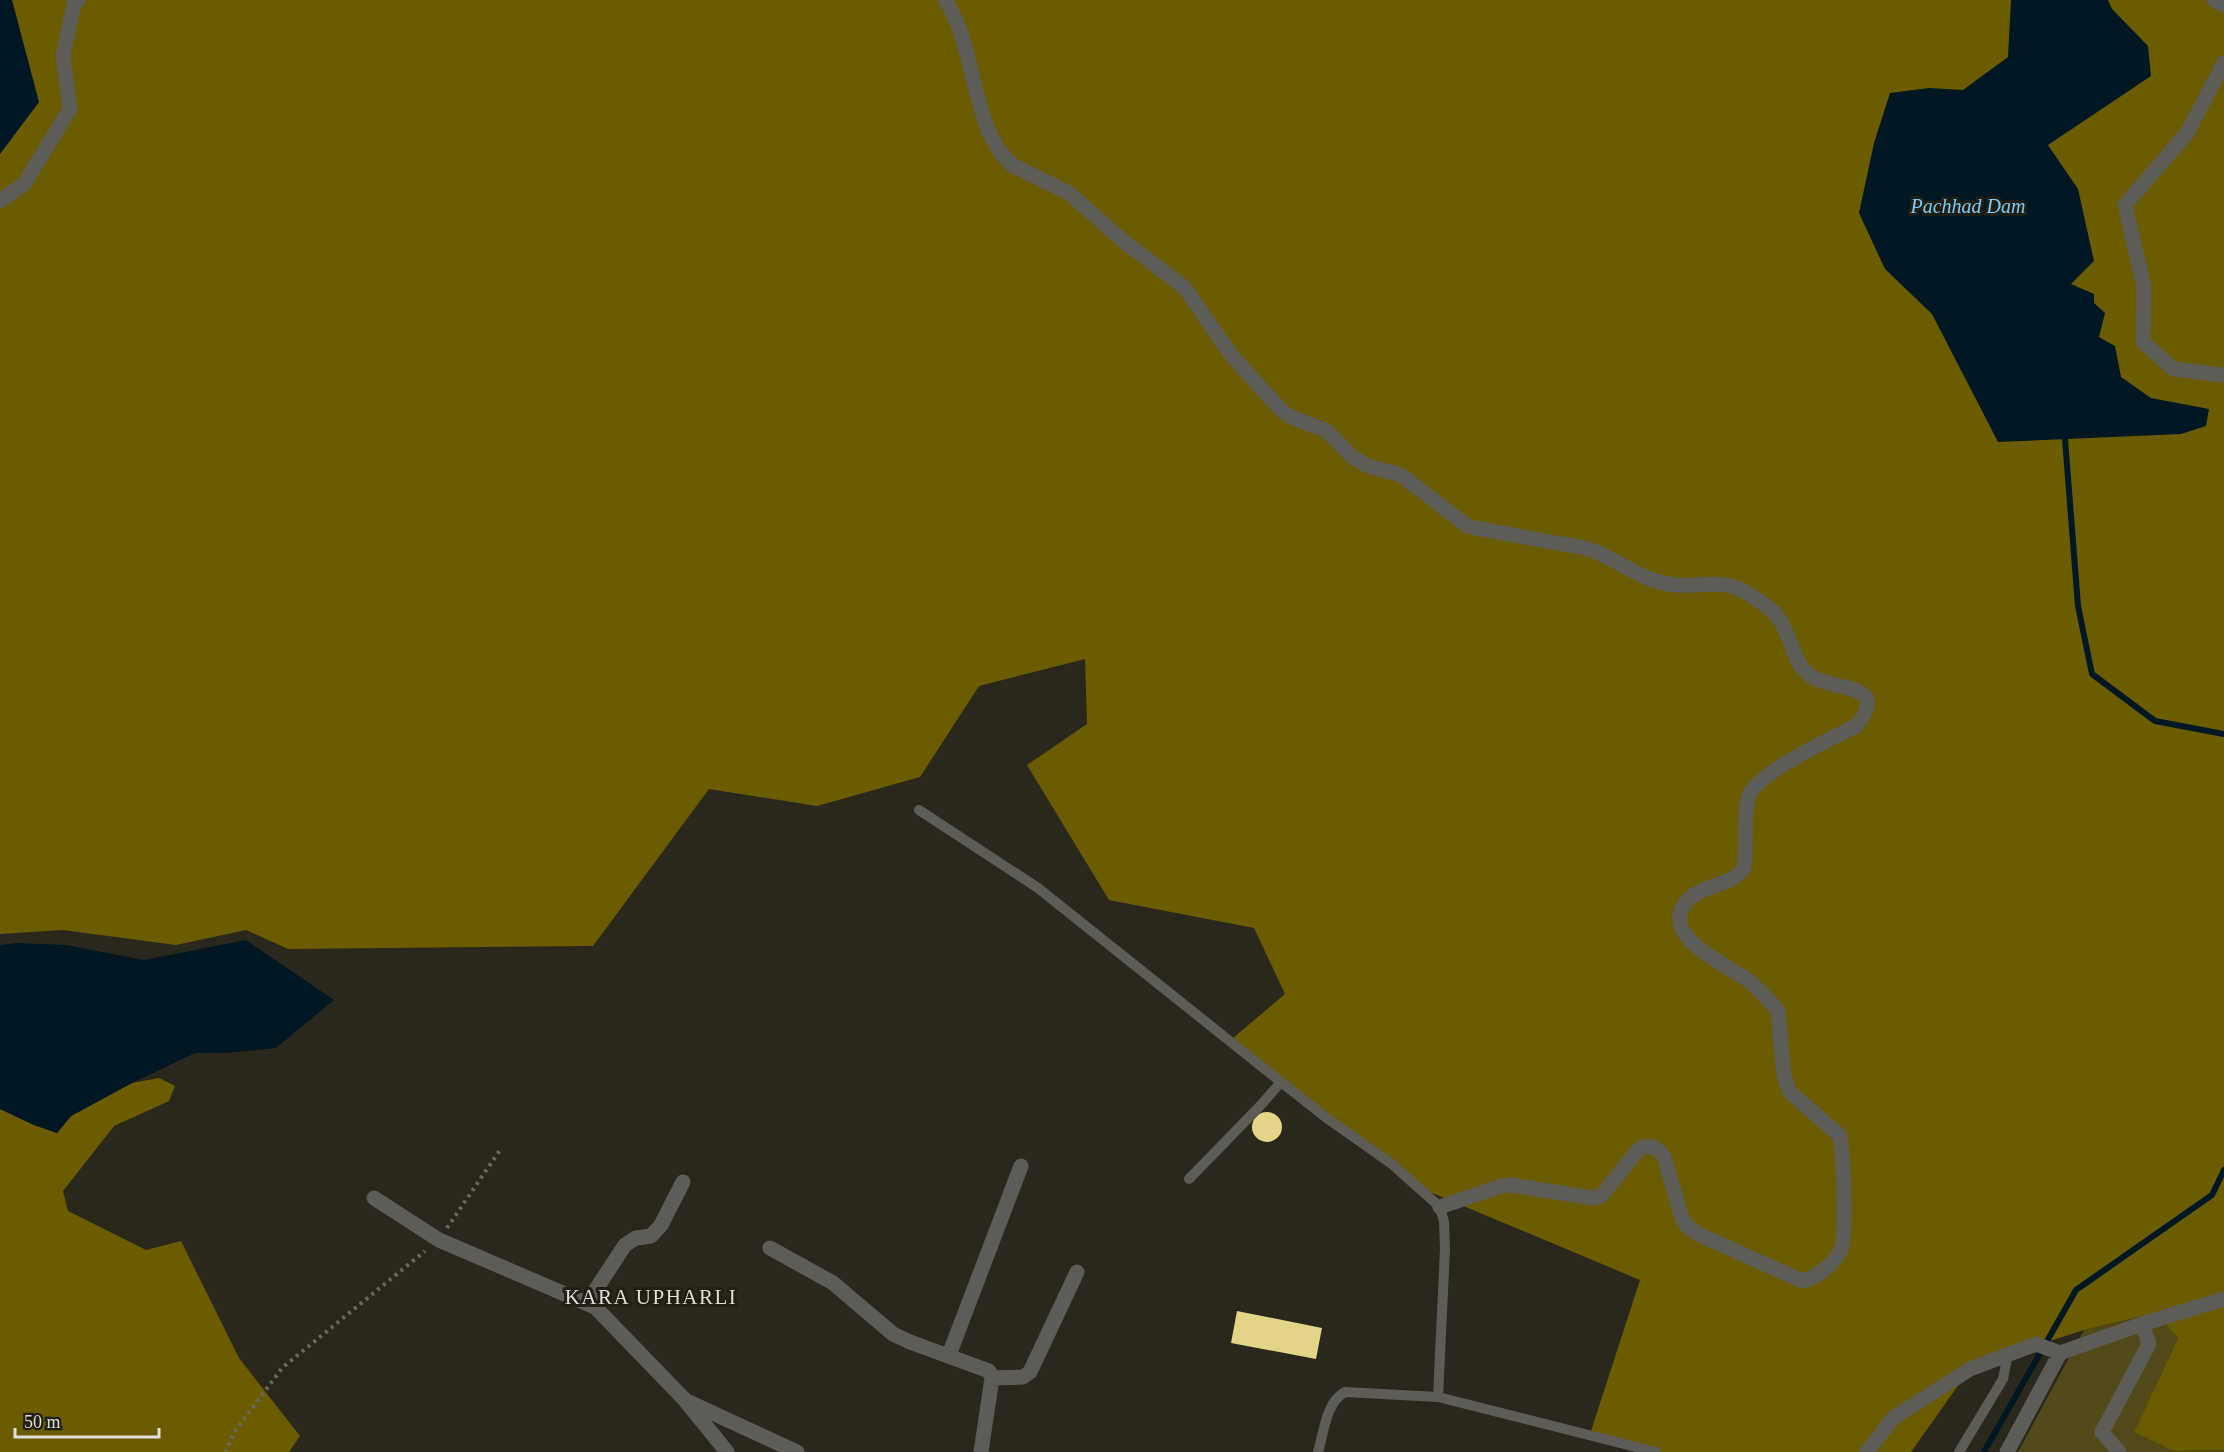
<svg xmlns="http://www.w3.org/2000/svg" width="2224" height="1452" font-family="Georgia,serif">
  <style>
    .green { fill: #534918 }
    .forest { fill: #6b5c00 }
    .water { fill: #011724 }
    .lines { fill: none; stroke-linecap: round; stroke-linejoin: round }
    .stream { stroke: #011724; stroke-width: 6 }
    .building { fill: #e3d487 }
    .path { stroke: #6a685e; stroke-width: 4; stroke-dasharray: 3 4.5; stroke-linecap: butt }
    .lane { stroke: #5d5c56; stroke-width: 10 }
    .street { stroke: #5d5c56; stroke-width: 15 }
    .labels { text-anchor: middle; stroke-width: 6; stroke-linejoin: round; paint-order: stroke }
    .water-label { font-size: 20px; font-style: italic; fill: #7bcbfa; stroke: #211f13 }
    .quarter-label { font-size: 21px; letter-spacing: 1.5px; fill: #dfded6; stroke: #211f13 }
  </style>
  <rect width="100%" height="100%" fill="#2a281c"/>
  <path class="green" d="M2157 1313 2178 1338 2134 1432 2173 1451 2224 1450V1452H2018L2084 1330Z"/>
  <path class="forest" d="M0 0H2224V1450L2173 1451 2134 1432 2178 1338 2156 1313 2084 1330 1972 1366 1911 1452H1658L1591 1431 1640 1280 1423 1189 1233 1038 1285 994 1254 928 1109 900 1027 765 1087 724 1085 659 979 686 920 777 817 806 709 789 593 946 288 949 246 930 176 945 63 930 0 934Z
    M159 1078 175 1086 169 1101 114 1126 63 1191 68 1211 146 1250 181 1241 239 1358 300 1436 289 1452H0V1109L34 1125 57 1133 71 1116 132 1083Z"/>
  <path class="water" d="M0 0H12L39 102 0 154Z
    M2011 0H2108L2112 9 2148 46 2151 76 2048 145 2078 189 2094 261 2071 284 2094 294V303L2105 313 2099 337 2115 346 2121 377 2151 398 2209 409 2206 426 2181 434 1998 442 1932 314 1885 269 1859 213 1874 143 1890 93 1929 88 1963 90 2008 57Z
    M246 940 334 1000 276 1048 227 1053H195L132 1083 71 1116 57 1133 34 1125 0 1109V945L16 943 66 945 144 960Z"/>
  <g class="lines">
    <path class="stream" d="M2065 439 2078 606 2092 674 2155 721 2224 734
      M1984 1452 2076 1290 2212 1195 2224 1170"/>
  </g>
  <path class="building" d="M1252 1127a15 15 0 1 1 30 0a15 15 0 1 1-30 0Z
    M1237 1311 1322 1328 1316 1359 1231 1343Z"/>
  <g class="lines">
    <path class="path" d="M447 1228 500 1150
      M225 1452 236 1430 282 1368 425 1251"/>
    <path class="lane" d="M919 810 1038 888 1281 1082
      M1189 1179 1260 1106 1281 1082 1328 1119 1393 1165 1440 1207 1444 1222 1445 1249 1438 1397 1345 1392C1326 1402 1324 1432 1318 1452
      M1438 1397 1656 1452
      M1959 1452 2003 1379 2008 1354"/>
    <path class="street" d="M945 0C977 46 970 128 1012 165L1069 193 1122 240 1185 288 1231 355 1282 411 1291 417 1327 431 1352 457 1368 466 1401 475 1466 525 1475 528C1502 533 1529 538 1556 543 1567 545 1580 546 1592 550 1620 561 1644 583 1676 585 1700 587 1725 578 1747 593 1759 601 1774 609 1781 622 1793 641 1792 663 1812 677 1834 691 1892 682 1856 726 1831 739 1755 773 1748 798 1743 820 1747 846 1744 868 1731 887 1703 884 1688 900 1656 934 1724 964 1745 978 1758 987 1768 999 1778 1011L1784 1076 1790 1092 1840 1136C1843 1154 1847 1233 1841 1249 1835 1263 1817 1278 1802 1281L1698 1234 1687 1226 1682 1218 1664 1157C1658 1147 1647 1143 1638 1150L1601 1196 1593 1198 1511 1185 1501 1186 1440 1207
      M2214 0 2224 5
      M2224 63 2187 133 2125 205 2144 287 2143 342 2173 369 2224 375
      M0 201 24 184 70 109 63 55 74 4 78 0
      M374 1198 439 1240 595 1307 684 1399 727 1452
      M770 1248 833 1283 893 1334 910 1342 989 1371 992 1378 981 1452
      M587 1303 625 1245 636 1238 651 1236 661 1225 683 1182
      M2060 1353 2142 1324 2224 1299
      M949 1355 1021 1166
      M992 1378 1023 1377 1030 1372 1077 1272
      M689 1402 797 1452
      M1867 1452 1893 1418 1970 1369 2036 1344 2060 1353 2007 1452
      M2119 1452 2102 1432 2149 1344 2142 1324"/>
  </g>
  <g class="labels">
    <g class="water-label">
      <text x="1968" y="213">Pachhad Dam</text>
    </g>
    <g class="quarter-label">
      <text x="651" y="1304">KARA UPHARLI</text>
    </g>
  </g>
  <path d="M15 1428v9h144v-9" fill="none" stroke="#dfded6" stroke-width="3"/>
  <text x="24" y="1428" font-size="18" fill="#dfded6" stroke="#211f13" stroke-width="4.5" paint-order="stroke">50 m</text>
</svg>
